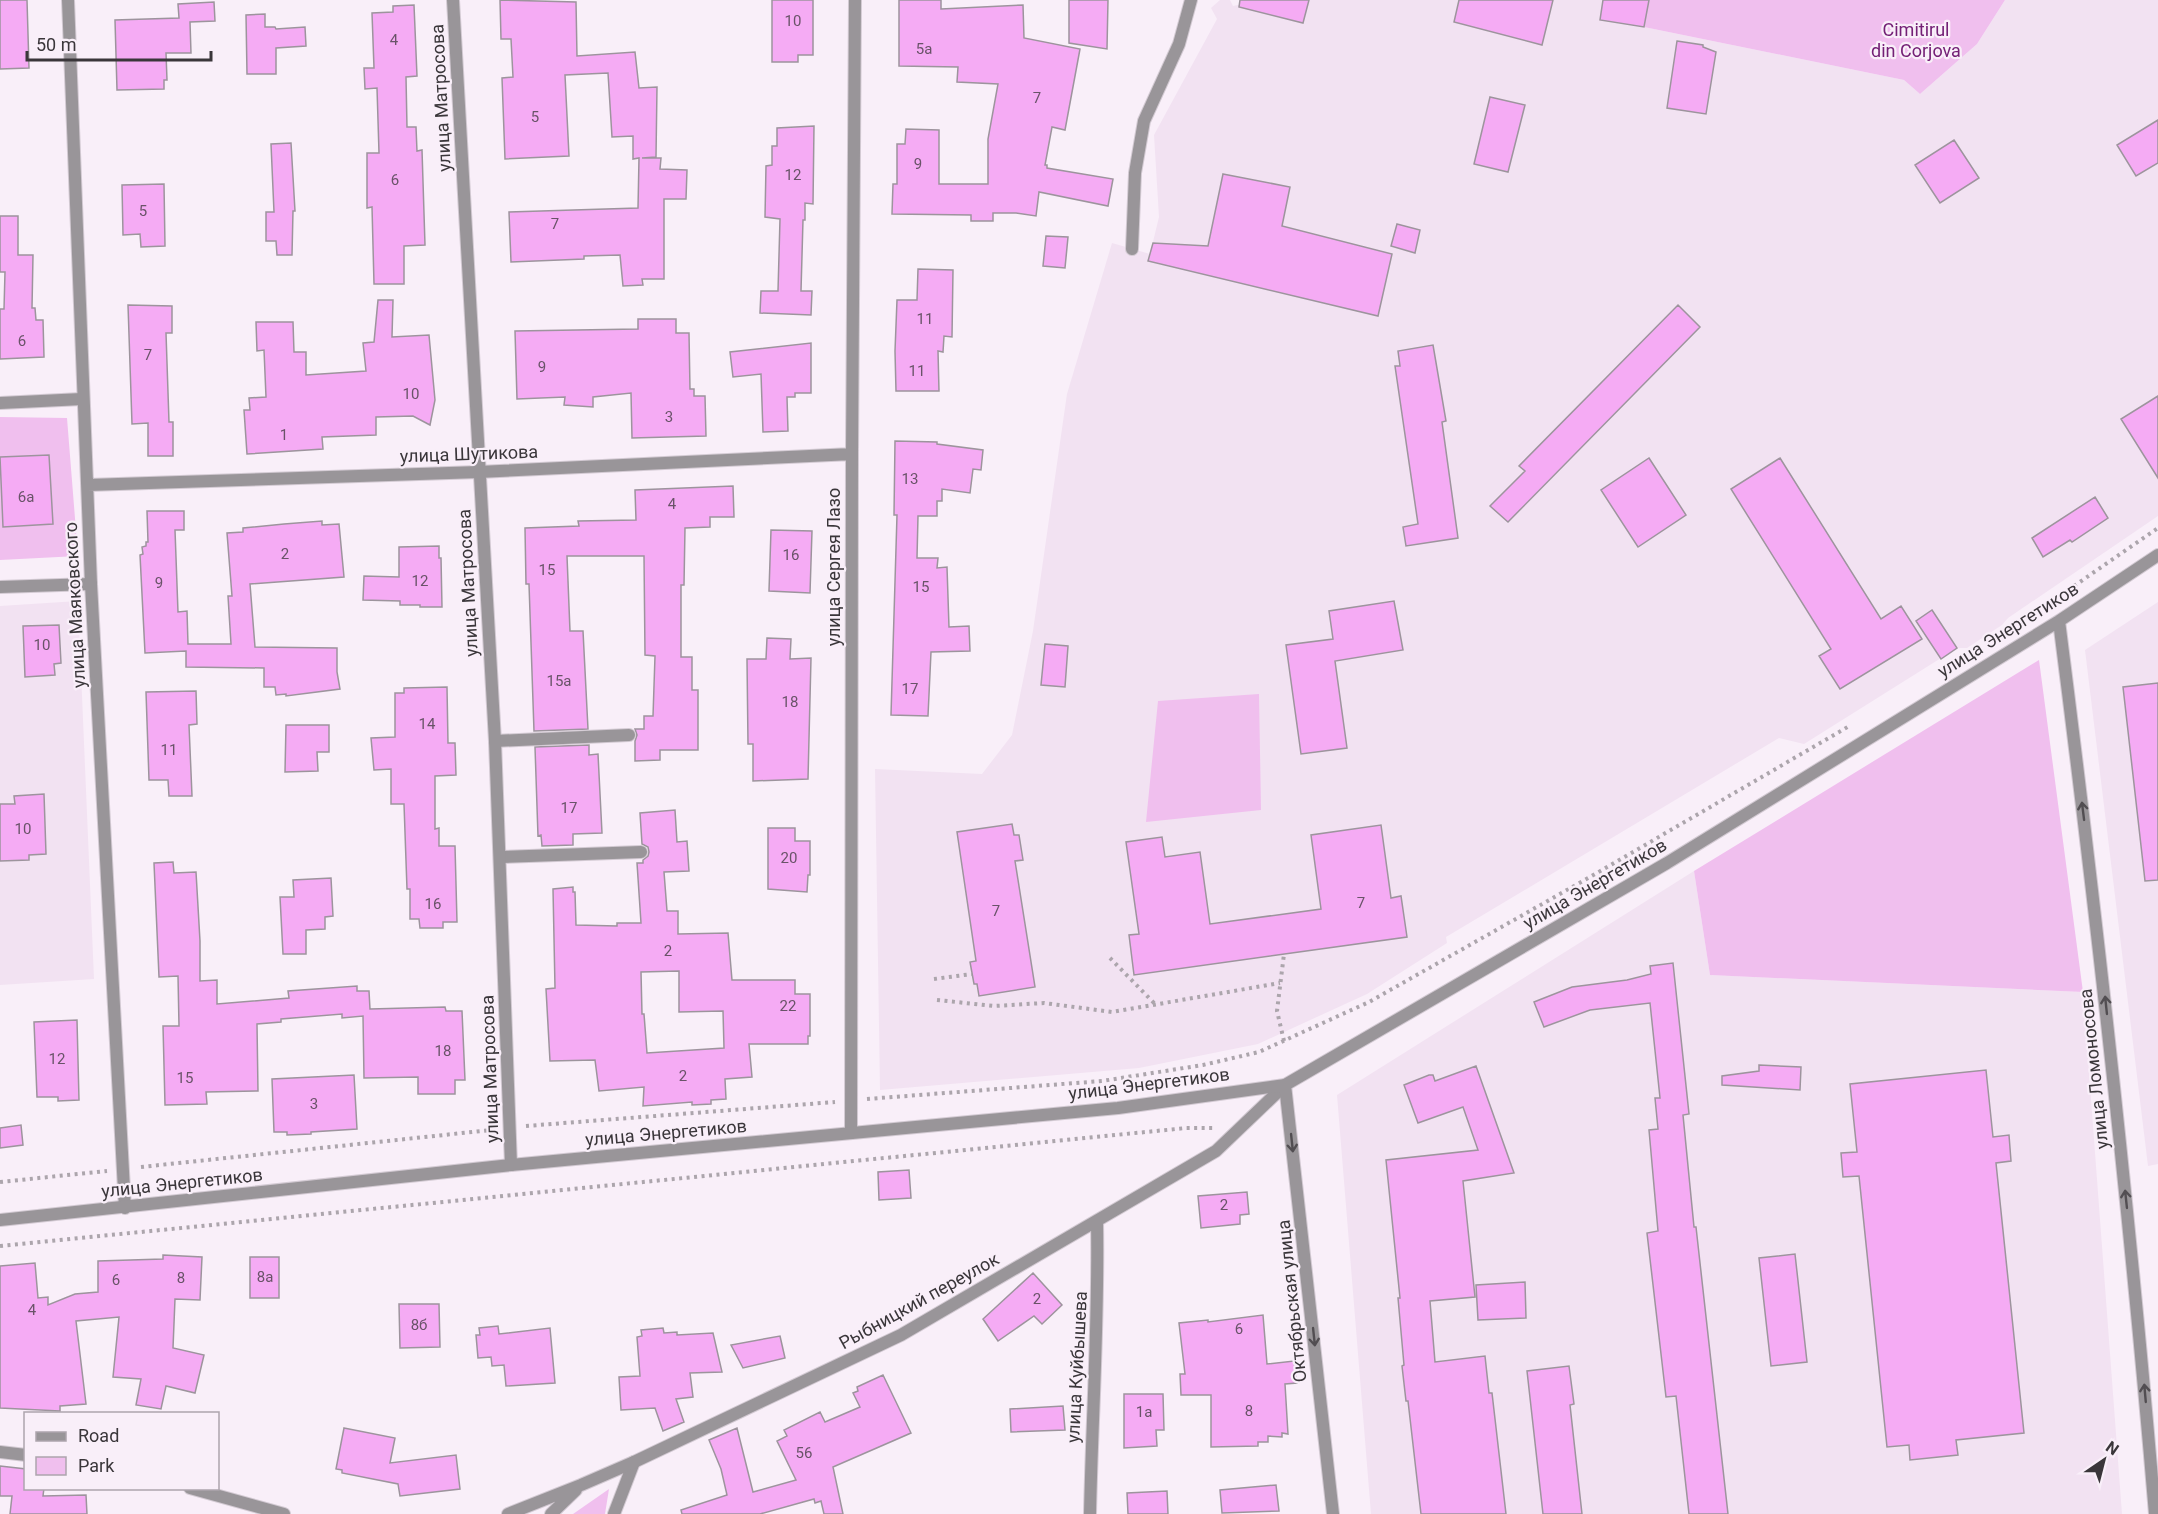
<svg xmlns="http://www.w3.org/2000/svg" width="2158" height="1514" font-family="Roboto,sans-serif">
  <style>
    .built { fill: #f2e2f2 }
    .green { fill: #f0bfee }
    .building { fill: #f5abf4; stroke: #9d949d; stroke-width: 1.5; fill-rule: evenodd }
    .lines { fill: none; stroke-linecap: round; stroke-linejoin: round }
    .service-casing { stroke: #d3cad3; stroke-width: 14 }
    .minor-casing { stroke: #d3cad3; stroke-width: 14 }
    .tertiary-casing { stroke: #d3cad3; stroke-width: 14 }
    .path { stroke: #aca5ac; stroke-width: 4; stroke-dasharray: 3 4.5; stroke-linecap: butt }
    .service { stroke: #999599; stroke-width: 12 }
    .minor { stroke: #999599; stroke-width: 12 }
    .tertiary { stroke: #999599; stroke-width: 12 }
    .oneway { stroke: #524e52 }
    .labels { text-anchor: middle; stroke-width: 4.5; stroke-linejoin: round; paint-order: stroke }
    .number-label { font-size: 15px; fill: #695368 }
    .park-label { font-size: 18px; fill: #742076; stroke: #f9eff9 }
    .street-label { font-size: 18px; fill: #3a363a; stroke: #f9eff9 }
  </style>
  <rect width="100%" height="100%" fill="#f9eff9"/>
  <path class="built" d="M1220 0H1230L1233 6 1262 0H1649L1644 27 1904 80 1920 94 1977 44 2005 0H2158V516L2008 618 2002 625 1967 648H1957L1804 744 1779 738 1446 937 1447 943 1367 994 1258 1044 1139 1068 880 1090 875 769 982 774 1012 735 1033 631 1067 394 1112 243 1150 254 1159 217 1154 135 1217 19 1211 8Z
    M78 601 94 979 0 985V606Z
    M2158 602V1164L2148 1166 2085 650Z
    M1694 871 1710 975 2083 992 2122 1514H1371L1337 1095Z"/>
  <path class="green" d="M1649 0H2005L1977 44 1920 94 1904 80 1644 27Z
    M0 417 67 418 78 556 0 560Z
    M2039 660 2083 992 1710 975 1694 871Z
    M1259 694 1261 810 1146 822 1158 701Z
    M609 1489 605 1514H573Z"/>
  <path class="building" d="M0 0H27L29 68 0 69Z
    M500 0 576 2 577 56 635 52 639 88 657 87 656 157 642 158H661L660 169 687 170 686 199H664V279H642L643 285 623 286 620 255 584 256V259L511 262 509 212 638 208 639 158 633 159V136L612 137 608 73 565 75 569 156 505 159 502 78 513 77 511 39H501Z
    M772 0H813V55H798V62H772Z
    M899 0H941V9L1023 5 1024 38 1080 49 1065 130 1052 127 1045 165H1047V168L1113 179 1108 206 1039 192 1036 216 1016 213H993V221H971V215L892 214 893 184H897V144H905L906 129 939 130V184H988V139L998 84 957 82 958 67 899 66Z
    M1069 0H1108L1107 49 1069 43Z
    M1240 0H1309L1303 23 1239 7Z
    M1459 0H1553L1542 45 1454 22Z
    M1603 0H1649L1644 27 1600 20Z
    M214 2 215 21 190 22 191 53H166L167 80H164V89L117 90 115 20 179 18 178 4Z
    M414 5 417 76 406 77 407 127H416L417 151 422 150 425 245 404 246V284H374L372 207 367 208V153H379L377 88 365 89 364 68H374L372 13 393 12V6Z
    M265 14V27H275L276 29 305 27 306 46 276 48V74H247L246 15Z
    M1677 41 1703 45V47L1716 52 1706 114 1667 108Z
    M1490 97 1525 105 1508 172 1474 164Z
    M2158 120V163L2136 176 2117 145Z
    M814 126 813 204 805 203V220H803L801 291H812L811 315 760 313 761 291H778L780 219 765 217 766 166 772 165V146H777V128Z
    M1954 140 1979 178 1940 203 1915 165Z
    M291 143 295 211H293L292 255H277L276 241H266V212H274L271 144Z
    M1223 174 1290 187 1282 226 1392 254 1378 316 1148 261 1153 243 1208 246Z
    M164 184 165 246 141 247 140 234 123 235 122 185Z
    M0 216H18V255H33L32 308H35L36 320H43L44 357 0 359V309H4L5 272H0Z
    M1397 224 1420 230 1415 253 1391 246Z
    M1046 236 1068 237 1065 268 1043 266Z
    M918 269 953 270 952 337 944 336 943 352 938 351 939 391H896L895 351 897 300H917Z
    M378 300H393L392 337 429 335 435 400 430 425 413 416 376 417V435L322 437 323 449 247 454 244 410H250L249 398 266 397 264 350 257 351 256 322H293L294 352H306V375L366 371 363 343 374 342Z
    M128 305 172 306V333H166L169 422H173V456H148V423L132 424Z
    M1678 305 1700 327 1508 522 1490 506 1525 471 1519 466Z
    M638 319H676V333H689L690 389H694V396H705L706 436 632 438 631 393 593 397V407L564 405 565 397 517 399 515 331 638 329Z
    M811 343V393H795V397H787L788 431 763 432 761 374 733 377 730 352Z
    M1433 345 1446 421 1442 422 1458 538 1406 546 1403 527 1418 524 1395 366H1400L1398 351Z
    M2158 396V478L2121 419Z
    M895 441 937 442V444L983 450 981 470 973 469 970 493 942 489V501H937V516H918L917 558H938L937 568 947 567 949 627 969 626 970 651 931 652 928 716 891 715 897 515H894Z
    M49 455 53 524 3 527 0 457Z
    M1649 458 1686 515 1638 547 1601 490Z
    M1780 458 1881 619 1901 606 1922 639 1840 689 1819 656 1831 649 1731 489Z
    M733 486 734 517H710V527L685 528 684 585H681V657H692V690H698V750H660V760L635 761V741L637 735 635 729H644V716H653L655 656 645 655 644 556H567L570 631H583L588 729 534 731 529 584H526L525 528 579 526 578 521 636 520 635 490Z
    M2095 497 2108 518 2072 542 2070 540 2043 557 2032 538Z
    M147 511H184V530H175L178 612 187 611 188 644H231L228 596H232L227 533 243 532V528L284 524 322 521V525L339 524 344 577 250 584 255 647 337 648V672L340 689 286 696V694L276 695 275 687H264V668L186 667V651L145 653 140 555 143 554 142 547 146 546V542H148Z
    M771 530 812 531 810 593 769 591Z
    M439 546V558H441L442 607H420V605H400V601L363 600 364 576 399 577V547Z
    M1394 601 1403 650 1335 661 1347 748 1301 754 1286 645 1333 639 1329 611Z
    M1932 610 1957 648 1941 659 1916 621Z
    M59 625 61 663 54 664 55 675 25 677 23 626Z
    M767 638 791 639 790 659 811 658 808 779 753 781V744H748L747 659H766Z
    M1045 644 1068 646 1065 687 1041 685Z
    M2158 683V880L2145 881 2123 687Z
    M447 687 448 743H455L456 775 435 776V829L439 828V846H455L457 922H443V928H420L419 919H410V889H407L404 804H391V769L374 770 371 738 395 737V693H404V688Z
    M196 691 197 724 189 725 192 796H169L168 780H149L146 692Z
    M286 725H329V752H317L318 771 285 772Z
    M589 745V755L598 754 602 833 573 834V845L542 846 541 835 538 836 535 747Z
    M44 794 46 854 29 855V860L0 861V804H15L14 796Z
    M675 810 677 842 687 841 689 871 664 872 667 911H678V934L728 933 732 980H795V994H810V1036H808V1044H749L752 1077 725 1079 726 1099 711 1100V1104L692 1105V1102L643 1106 644 1087 599 1091 595 1060 550 1061 546 989 555 988 553 889 573 887V892H575L576 925 617 926V923H641L637 863H643V860L648 856 649 852 648 847 642 844 640 813ZM679 971V1012L723 1011 724 1048 647 1053 644 1014H642L641 972Z
    M1012 824 1014 835H1019L1023 860 1015 861 1035 987 979 996 977 984H974L970 962 976 961 957 832Z
    M1381 825 1391 898 1401 896 1407 937 1134 975 1129 935 1139 934 1126 842 1162 837 1165 857 1200 852 1210 924 1321 909 1311 835Z
    M768 828H795V841H810V875H808L807 892 768 889Z
    M173 862 174 873 196 872 200 941V981L217 980V1004L289 998 288 991 357 986V991H369L370 1009 445 1007 446 1011H462L465 1080H455V1094H418V1077L364 1078 363 1016 342 1018V1014L281 1019V1022L257 1024 258 1091 206 1092 207 1104 165 1105 163 1026H179L178 976 159 977 154 863Z
    M331 878 333 916 325 917V929L306 930V954H283L280 897H294L293 880Z
    M1673 963 1689 1114 1683 1115 1694 1227H1696L1728 1514H1689L1676 1396 1666 1397 1647 1233 1658 1231 1649 1130 1658 1129 1655 1098H1660L1650 1003 1590 1010 1544 1027 1534 1002 1572 987 1627 980 1651 974 1650 966Z
    M77 1020 79 1100 58 1101V1097H37L34 1022Z
    M1759 1065 1801 1067 1800 1090 1722 1085V1076L1759 1071Z
    M1476 1066 1514 1173 1463 1181 1475 1297 1430 1301 1435 1362 1485 1356 1489 1393H1492L1506 1514H1421L1408 1401H1406L1402 1366 1404 1365 1398 1298H1400L1386 1160 1478 1150 1463 1107 1418 1123 1404 1085 1429 1075H1433L1435 1081Z
    M1986 1070 1993 1137 2009 1135 2011 1161 1996 1163 2024 1433 1956 1440 1958 1455 1910 1460 1909 1445 1887 1447 1859 1176 1843 1177 1841 1153 1857 1152 1850 1084Z
    M354 1075 357 1129 311 1132V1134L287 1135V1132H274L272 1079Z
    M21 1125 23 1145 0 1148V1128Z
    M909 1170 911 1198 879 1200 878 1172Z
    M1247 1192 1249 1214 1240 1215V1224L1201 1228 1198 1196Z
    M1795 1254 1807 1362 1771 1366 1759 1258Z
    M163 1255 202 1257 200 1300 175 1299 173 1348 204 1355 195 1393 166 1386 161 1409 136 1405 141 1379 113 1377 119 1317 76 1321 86 1404 60 1406V1411L0 1408V1266L35 1263 38 1298 48 1297V1305L75 1294 98 1292V1261L163 1259Z
    M250 1257H279V1298H250Z
    M1033 1273 1062 1305 1042 1324 1034 1316 998 1341 983 1319Z
    M1525 1282 1526 1318 1478 1320 1476 1285Z
    M399 1304H439L440 1347 400 1348Z
    M1263 1315 1267 1364 1294 1361 1297 1383 1285 1384 1288 1434 1282 1433V1437L1268 1436V1442H1258V1446L1211 1447V1395H1181L1180 1374H1185L1179 1323 1208 1320V1322Z
    M498 1326 499 1334 550 1328 555 1383 506 1386 504 1365 492 1366 491 1357 478 1358 476 1335H480L479 1328Z
    M663 1328 664 1333 677 1332V1335L713 1333 722 1372 690 1373 693 1397 676 1399 684 1422 663 1431 655 1408 621 1410 619 1377 640 1376 637 1337 642 1336 641 1330Z
    M780 1336 785 1358 743 1368 731 1345Z
    M1569 1366 1574 1404 1570 1405 1582 1514H1543L1527 1371Z
    M883 1375 911 1433 833 1467 843 1514H824L821 1501 815 1503 814 1499 760 1514H682L681 1510 727 1495 721 1469 709 1440 737 1428 753 1492 796 1480 777 1441 787 1436 784 1430 820 1412 825 1422 860 1407 853 1393 858 1391 857 1387Z
    M1124 1394H1163L1164 1430H1156L1157 1446 1124 1448Z
    M1063 1406 1065 1430 1011 1432 1010 1409Z
    M344 1428 395 1438 390 1463 456 1455 460 1489 400 1496 398 1484 342 1473V1470L336 1469Z
    M0 1466 26 1469V1488H44L43 1496 86 1495 87 1514H10L12 1496H0Z
    M1276 1485 1279 1511 1222 1513 1220 1490Z
    M1167 1491 1168 1514H1128L1127 1493Z"/>
  <g class="lines">
    <defs>
      <path id="service" d="M0 403 82 399
        M0 587 91 584
        M495 741 629 735
        M500 857 641 852
        M614 1514 634 1462"/>
      <path id="minor" d="M68 0 91 584 125 1208
        M453 0 495 741 511 1165
        M1132 249 1135 173 1144 121 1179 44 1191 0
        M88 485 479 472 852 454
        M851 1133 852 454 855 0
        M0 1452 26 1455
        M190 1488 284 1514
        M508 1514 581 1485 634 1462 901 1335 1216 1151 1285 1085
        M551 1514 576 1490
        M1090 1514C1092 1416 1099 1319 1097 1221"/>
      <path id="tertiary" d="M2059 621C2097 918 2130 1215 2155 1514
        M1285 1085 1333 1514
        M0 1220 511 1165 1118 1108 1285 1085 1667 863 2059 621 2158 555"/>
    </defs>
    <use href="#service" class="service-casing"/>
    <use href="#minor" class="minor-casing"/>
    <use href="#tertiary" class="tertiary-casing"/>
    <path class="path" d="M2074 586 2158 528
      M1110 958 1155 1004
      M934 979 972 974
      M937 1000 994 1006 1044 1003 1112 1012 1280 983
      M1284 1041 1277 1011 1284 954
      M867 1099 1102 1081 1203 1065 1259 1052 1369 1002 1597 873 1851 725
      M526 1126 835 1102
      M141 1167 491 1130
      M0 1182 107 1171
      M0 1246 1186 1128H1214"/>
    <use href="#service" class="service"/>
    <use href="#minor" class="minor"/>
    <use href="#tertiary" class="tertiary"/>
  </g>
  <defs><path id="oneway-shaft" d="M-6 0H5M1.5-3L5.5 0L1.5 3" fill="none" stroke-width="1.6" stroke-linecap="round" stroke-linejoin="round" transform="scale(1.5)"/></defs>
  <g class="oneway">
    <use href="#oneway-shaft" transform="translate(2083 811) rotate(-97)"/>
    <use href="#oneway-shaft" transform="translate(2106 1005) rotate(-96)"/>
    <use href="#oneway-shaft" transform="translate(1292 1143) rotate(84)"/>
    <use href="#oneway-shaft" transform="translate(2126 1199) rotate(-96)"/>
    <use href="#oneway-shaft" transform="translate(1314 1337) rotate(84)"/>
    <use href="#oneway-shaft" transform="translate(2145 1393) rotate(-95)"/>
  </g>
  <g class="labels">
    <g class="number-label">
      <text x="793" y="26">10</text>
      <text x="394" y="45">4</text>
      <text x="924" y="54">5а</text>
      <text x="1037" y="103">7</text>
      <text x="535" y="122">5</text>
      <text x="918" y="169">9</text>
      <text x="793" y="180">12</text>
      <text x="395" y="185">6</text>
      <text x="143" y="216">5</text>
      <text x="555" y="229">7</text>
      <text x="925" y="324">11</text>
      <text x="22" y="346">6</text>
      <text x="148" y="360">7</text>
      <text x="542" y="372">9</text>
      <text x="917" y="376">11</text>
      <text x="411" y="399">10</text>
      <text x="669" y="422">3</text>
      <text x="284" y="440">1</text>
      <text x="910" y="484">13</text>
      <text x="26" y="502">6а</text>
      <text x="672" y="509">4</text>
      <text x="285" y="559">2</text>
      <text x="791" y="560">16</text>
      <text x="547" y="575">15</text>
      <text x="420" y="586">12</text>
      <text x="159" y="588">9</text>
      <text x="921" y="592">15</text>
      <text x="42" y="650">10</text>
      <text x="559" y="686">15а</text>
      <text x="910" y="694">17</text>
      <text x="790" y="707">18</text>
      <text x="427" y="729">14</text>
      <text x="169" y="755">11</text>
      <text x="569" y="813">17</text>
      <text x="23" y="834">10</text>
      <text x="789" y="863">20</text>
      <text x="1361" y="908">7</text>
      <text x="433" y="909">16</text>
      <text x="996" y="916">7</text>
      <text x="668" y="956">2</text>
      <text x="788" y="1011">22</text>
      <text x="443" y="1056">18</text>
      <text x="57" y="1064">12</text>
      <text x="683" y="1081">2</text>
      <text x="185" y="1083">15</text>
      <text x="314" y="1109">3</text>
      <text x="1224" y="1210">2</text>
      <text x="265" y="1282">8а</text>
      <text x="181" y="1283">8</text>
      <text x="116" y="1285">6</text>
      <text x="1037" y="1304">2</text>
      <text x="32" y="1315">4</text>
      <text x="419" y="1330">8б</text>
      <text x="1239" y="1334">6</text>
      <text x="1249" y="1416">8</text>
      <text x="1144" y="1417">1а</text>
      <text x="804" y="1458">56</text>
    </g>
    <g class="park-label">
      <text x="1916" y="36">Cimitirul<tspan x="1916" dy="21">din Corjova</tspan></text>
    </g>
    <g class="street-label">
      <text transform="translate(441 98) rotate(-93)" y="6">улица Матросова</text>
      <text transform="translate(469 454) rotate(-2)" y="6">улица Шутикова</text>
      <text transform="translate(834 567) rotate(-90)" y="6">улица Сергея Лазо</text>
      <text transform="translate(468 583) rotate(-93)" y="6">улица Матросова</text>
      <text transform="translate(75 605) rotate(-93)" y="6">улица Маяковского</text>
      <text transform="translate(2008 630) rotate(-32)" y="6">улица Энергетиков</text>
      <text transform="translate(1595 884) rotate(-30)" y="6">улица Энергетиков</text>
      <text transform="translate(490 1069) rotate(-92)" y="6">улица Матросова</text>
      <text transform="translate(2094 1069) rotate(-96)" y="6">улица Ломоносова</text>
      <text transform="translate(1149 1084) rotate(-7)" y="6">улица Энергетиков</text>
      <text transform="translate(666 1133) rotate(-5)" y="6">улица Энергетиков</text>
      <text transform="translate(182 1183) rotate(-6)" y="6">улица Энергетиков</text>
      <text transform="translate(919 1301) rotate(-29)" y="6">Рыбницкий переулок</text>
      <text transform="translate(1292 1301) rotate(-96)" y="6">Октябрьская улица</text>
      <text transform="translate(1077 1367) rotate(-87)" y="6">улица Куйбышева</text>
    </g>
  </g>
  <rect x="24" y="1412" width="195" height="78" fill="#f9eff9" stroke="#ada5ad" stroke-width="1.5"/>
  <rect x="36" y="1432" width="30" height="9" fill="#999599" stroke="#ada5ad" stroke-width="1.5"/>
  <text x="78" y="1442" font-size="18" fill="#3a363a">Road</text>
  <rect x="36" y="1457" width="30" height="18" fill="#f0bfee" stroke="#ada5ad" stroke-width="1.5"/>
  <text x="78" y="1472" font-size="18" fill="#3a363a">Park</text>
  <g transform="translate(2104 1460) rotate(35)" stroke="#f9eff9" stroke-width="4.5" paint-order="stroke">
  <path d="M0-4.5L10 22L0 15L-10 22Z" fill="#3a363a"/>
  <text y="-9" font-size="16" font-weight="bold" text-anchor="middle" fill="#3a363a">N</text>
  </g>
  <path d="M27 51v9h184v-9" fill="none" stroke="#3a363a" stroke-width="3"/>
  <text x="36" y="51" font-size="18" fill="#3a363a" stroke="#f9eff9" stroke-width="4.5" paint-order="stroke">50 m</text>
</svg>
